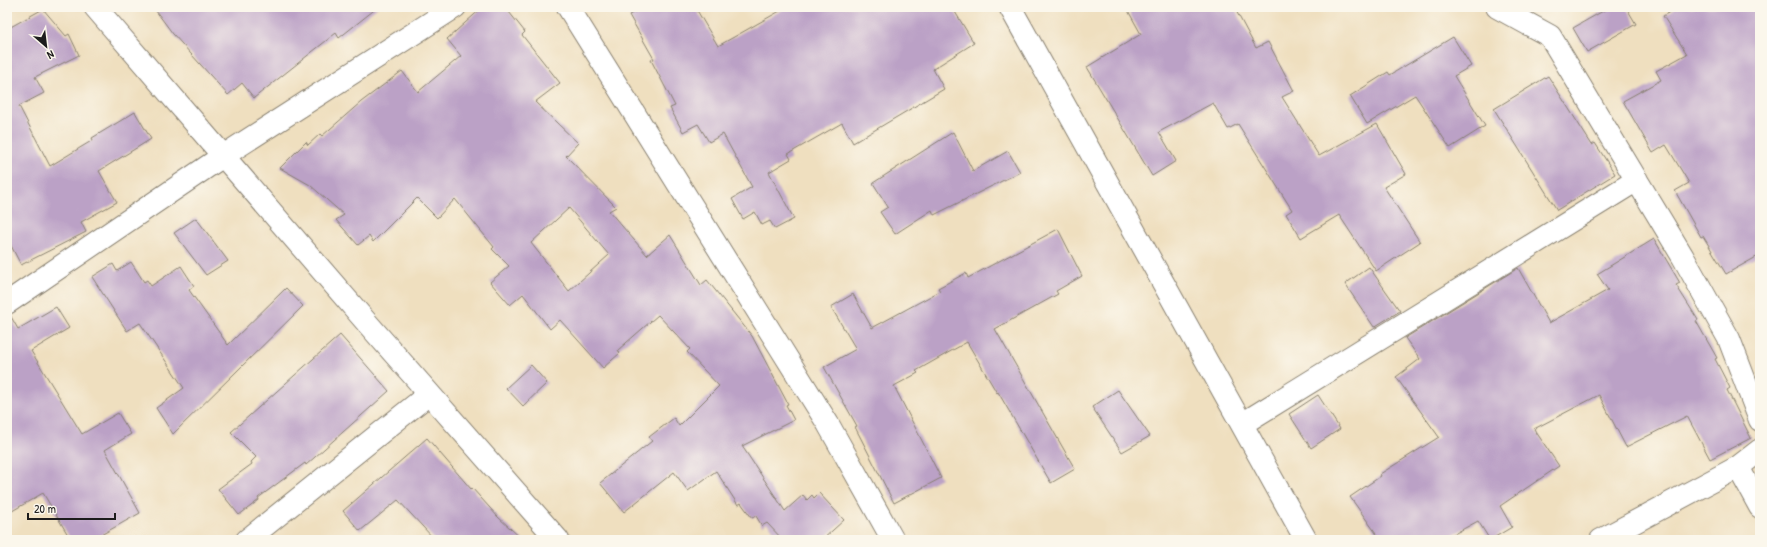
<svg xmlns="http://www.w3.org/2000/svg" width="1767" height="547" font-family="'Patrick Hand',sans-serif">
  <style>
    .building { fill: #bba1c6; fill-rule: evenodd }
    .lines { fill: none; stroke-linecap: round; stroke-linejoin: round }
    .minor-casing { stroke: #867e6e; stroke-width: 24 }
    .minor { stroke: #fff; stroke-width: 22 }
  </style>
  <rect width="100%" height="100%" fill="#fbf7ec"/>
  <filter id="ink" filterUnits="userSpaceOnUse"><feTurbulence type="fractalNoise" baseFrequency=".025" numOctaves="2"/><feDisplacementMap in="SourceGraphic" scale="8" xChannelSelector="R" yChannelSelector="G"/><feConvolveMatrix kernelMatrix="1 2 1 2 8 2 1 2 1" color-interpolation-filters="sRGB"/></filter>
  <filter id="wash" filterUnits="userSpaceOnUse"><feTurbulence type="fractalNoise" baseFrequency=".012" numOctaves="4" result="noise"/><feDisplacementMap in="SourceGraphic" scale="16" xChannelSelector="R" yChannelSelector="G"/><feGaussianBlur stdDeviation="0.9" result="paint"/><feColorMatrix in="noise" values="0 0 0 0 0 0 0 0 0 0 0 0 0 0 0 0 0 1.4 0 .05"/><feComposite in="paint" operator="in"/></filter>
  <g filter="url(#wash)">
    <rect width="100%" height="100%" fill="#efdfbf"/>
    <g id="blocks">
      <path class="building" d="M153 7H378L339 38 336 33 254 98 242 83 228 95 173 34Z
        M483 7H505L525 32 522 35 560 83 535 102 578 143 566 156 616 207 609 211 647 255 670 235 701 285 707 280 752 336 788 404 786 405 794 420 742 446 785 511 803 495 807 500 812 495 814 498 819 493 844 520 822 540H783L767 523 762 526 756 516 752 518 741 503 738 505 716 471 688 491 674 472 624 512 600 483 652 441 649 437 674 418 679 426 719 386 687 352 690 349 658 315 618 350 620 353 603 368 560 320 550 329 523 294 510 305 490 282 509 266 492 249 494 247 455 199 437 218 417 198 373 242 369 236 358 245 336 220 344 215 310 185 280 168 306 142 308 145 320 134 322 136 361 102 402 71 418 92 461 56 447 39ZM569 208 609 255 569 291 531 243Z
        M644 7H695L718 46 787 7H952L974 43 933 69 944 89 853 143 842 123 788 154 791 159 769 172 794 219 775 229 770 221 762 225 755 212 743 219 732 199 752 187 723 134 709 142 698 124 683 132 670 108 675 106 651 60 654 59 629 15Z
        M1126 7H1234L1256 48 1268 42 1294 91 1282 97 1319 156 1377 124 1406 174 1384 187 1420 242 1376 271 1339 215 1301 238 1286 214 1292 210 1238 124 1228 129 1213 103 1159 132 1176 161 1152 176 1087 67 1141 34Z
        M1610 7H1626L1636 24 1587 52 1573 28Z
        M1678 7H1760V255L1726 274 1703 236 1701 237 1675 191 1689 183 1666 145 1653 153 1623 101 1661 80 1656 71 1687 54 1663 16Z
        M43 9 66 36 69 34 79 55 35 77 44 93 19 106 50 166 93 140 92 138 135 112 151 139 99 171 117 202 81 222 86 232 21 265 7 238V29Z
        M1453 37 1471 66 1454 76 1485 126 1450 148 1415 95 1367 124 1350 96 1388 72 1390 75Z
        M1548 76 1592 145 1595 143 1615 174 1557 210 1494 109Z
        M953 132 973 171 1008 151 1020 172 934 215 932 210 895 234 880 212 888 207 873 183Z
        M196 218 228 261 206 275 174 233Z
        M1058 229 1082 276 1056 291 1058 294 995 329 1075 469 1051 483 998 392 997 393 967 342 916 371 918 373 894 386 941 478 894 503 855 427 857 426 824 367 856 349 831 307 853 294 872 328 940 291 938 288 966 273 968 278Z
        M1654 239 1680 283 1676 285 1698 320 1696 321 1717 358 1715 359 1730 388 1727 390 1751 438 1710 459 1687 416 1626 447 1599 395 1534 429 1559 466 1500 506 1512 527 1490 540 1478 521 1443 540H1381L1350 497 1381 476 1380 474 1439 437 1396 377 1420 359 1405 338 1518 268 1549 323 1608 290 1597 274Z
        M131 262 144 282 147 280 151 286 181 266 194 286 189 290 228 345 286 288 303 306 173 434 156 408 184 388 140 323 127 331 92 277 113 264 117 271Z
        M1369 267 1400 311 1374 327 1345 284Z
        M56 307 69 328 31 351 82 434 118 413 131 434 105 450 140 513 92 540H71L43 493 7 514V315H10L18 329Z
        M340 335 389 391 306 465 305 463 258 498 259 500 239 515 218 489 252 464 251 462 256 457 231 432Z
        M531 365 547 383 523 406 506 388Z
        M1118 390 1150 436 1122 452 1092 407Z
        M1318 395 1340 429 1311 448 1289 414Z
        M427 438 471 489 472 488 498 517 523 540H435L398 500 360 531 343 511Z"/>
    </g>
  </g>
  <g filter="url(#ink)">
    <use href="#blocks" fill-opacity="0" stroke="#867e6e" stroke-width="1"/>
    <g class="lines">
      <defs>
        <path id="minor" d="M95 7 368 324 558 540
          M568 7 828 424 893 540
          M1010 7 1306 540
          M1497 7 1550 36 1683 257 1729 339 1760 420
          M7 303 223 156 455 7
          M1242 424 1637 180
          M1738 467 1760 507
          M247 540 429 394
          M1601 540 1738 467 1760 450"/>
      </defs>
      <use href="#minor" class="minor-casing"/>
      <use href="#minor" class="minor"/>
    </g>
  </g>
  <rect width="1767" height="547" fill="none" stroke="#fbf7ec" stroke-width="24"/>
  <g transform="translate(46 46) rotate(152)" stroke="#fbf7ec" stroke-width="3" paint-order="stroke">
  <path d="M0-3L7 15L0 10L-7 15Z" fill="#1c1c1c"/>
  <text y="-6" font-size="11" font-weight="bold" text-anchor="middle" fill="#1c1c1c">N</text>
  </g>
  <path d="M28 513v6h87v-6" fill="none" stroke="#1c1c1c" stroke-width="2"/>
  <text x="34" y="513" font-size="12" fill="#1c1c1c" stroke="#fbf7ec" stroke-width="3" paint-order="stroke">20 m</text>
</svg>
